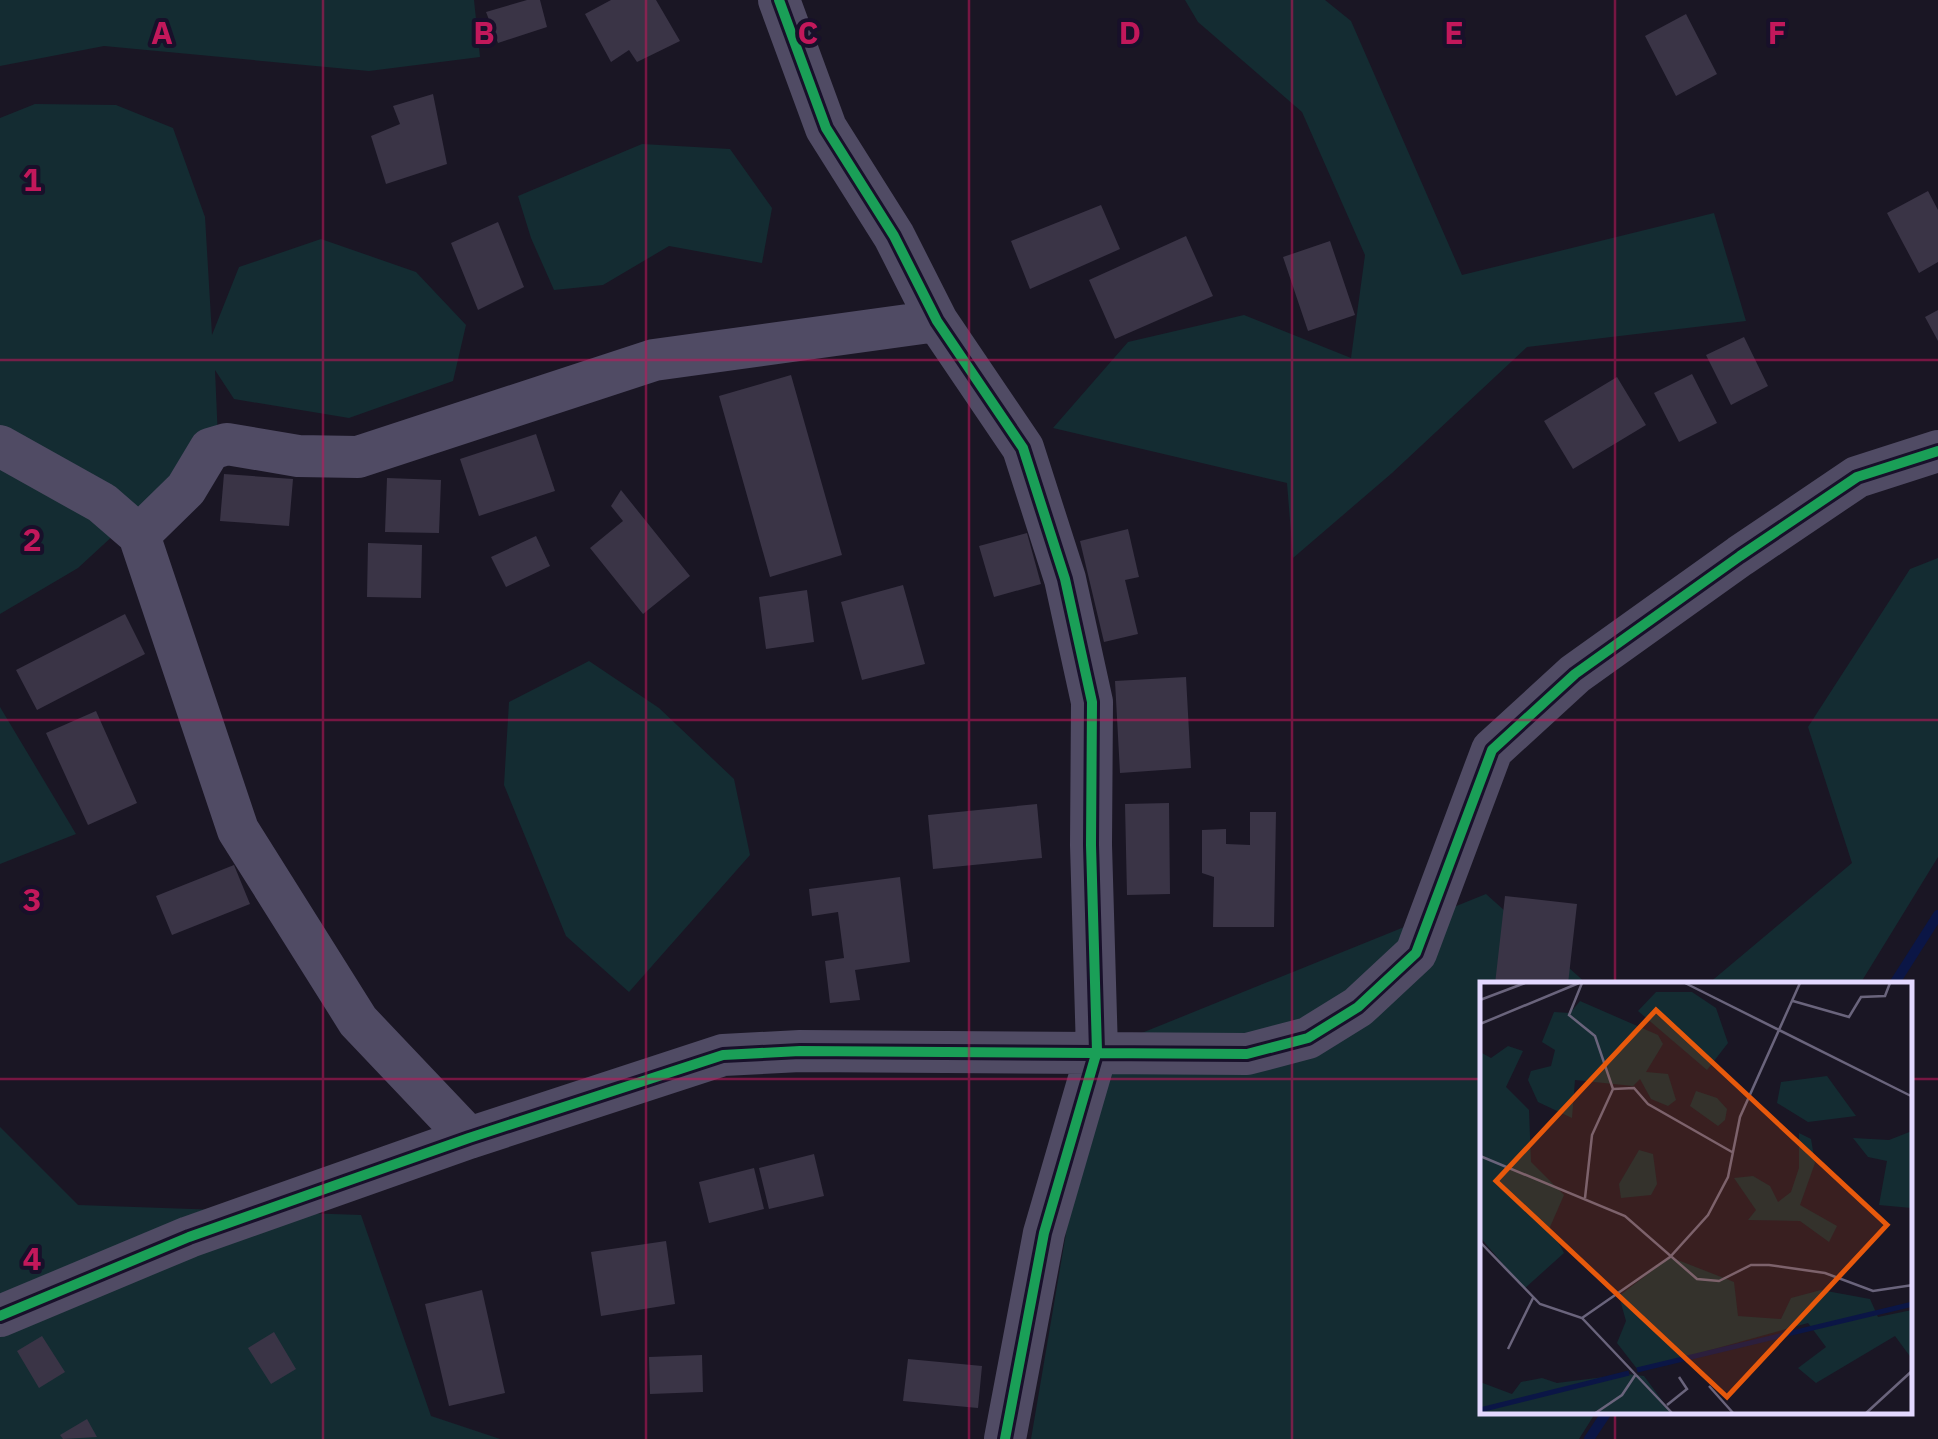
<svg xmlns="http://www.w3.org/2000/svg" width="1938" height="1439" font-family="'IBM Plex Sans',sans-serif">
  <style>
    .green { fill: #142c32 }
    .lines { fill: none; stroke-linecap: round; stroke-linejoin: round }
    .stream { stroke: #0b1646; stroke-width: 10 }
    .building { fill: #3a3446 }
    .minor { stroke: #504b64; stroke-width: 42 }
    .cycleway-casing { stroke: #18102a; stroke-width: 16 }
    .cycleway { stroke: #1a9f57; stroke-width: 10 }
    .grid { fill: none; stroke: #c2185b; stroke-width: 2.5; stroke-opacity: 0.55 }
    .inset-river { fill: none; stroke: #0b1646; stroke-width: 5 }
    .inset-road { fill: none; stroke: #6a647c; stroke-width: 2.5 }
    .view { fill: #e8590c; fill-opacity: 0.15; stroke: #e8590c; stroke-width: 5 }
    .inset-edge { fill: none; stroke: #e3d8ff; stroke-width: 5 }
    .grid-label { font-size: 32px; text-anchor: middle; font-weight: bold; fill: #c2185b; stroke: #18102a; stroke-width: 8; stroke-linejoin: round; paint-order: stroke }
  </style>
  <rect width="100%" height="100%" fill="#1a1624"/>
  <path class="green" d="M0 0H474L480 57 369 71 104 46 0 66Z
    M1185 0H1325L1351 21 1462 275 1714 213 1746 321 1527 347 1392 473 1293 558 1287 483 1053 428 1128 342 1244 315 1351 358 1365 255 1302 112 1198 22Z
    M35 104 116 105 173 128 205 217 212 335 239 267 321 239 416 272 466 325 453 381 349 418 234 399 215 370 218 439 78 568 0 614V118Z
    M642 144 730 149 772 208 762 263 669 246 603 285 554 290 531 238 518 196Z
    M1938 558V857L1860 984H1708L1852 863 1808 727 1910 569Z
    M589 661 659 708 734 779 750 855 629 992 566 936 504 785 509 702Z
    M0 707 76 834 0 864Z
    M1486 894 1587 984H1483V1412H1596L1579 1439H1031L1097 1051Z
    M0 1127 78 1205 361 1215 431 1416 500 1439H0Z"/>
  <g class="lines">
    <path class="stream" d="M1894 984 1938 915
      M1589 1439 1607 1412"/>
  </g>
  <path class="building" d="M527 0H540L547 27 498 43 486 12Z
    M611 0H656L680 41 637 62 629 50 611 62 585 14Z
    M1686 14 1717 74 1676 96 1645 36Z
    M433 94 447 164 386 184 371 136 400 124 393 106Z
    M1928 191 1938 210V262L1919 273 1887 213Z
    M1101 205 1120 249 1030 289 1011 241Z
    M498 222 524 287 478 310 451 243Z
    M1186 236 1213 296 1115 339 1089 280Z
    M1330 241 1355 315 1308 331 1283 257Z
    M1938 310V341L1925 317Z
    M1744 337 1768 386 1731 405 1706 355Z
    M1692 374 1717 423 1679 442 1654 393Z
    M791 375 842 555 770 577 719 396Z
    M1617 377 1646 425 1573 469 1544 421Z
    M536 434 555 491 479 516 460 459Z
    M224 474 293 479 289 526 220 521Z
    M387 478 441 480 439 533 385 532Z
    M621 490 690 576 643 614 590 548 623 521 611 506Z
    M1128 529 1139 577 1125 580 1138 634 1104 642 1080 541Z
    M1027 533 1041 584 994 597 979 546Z
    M536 536 550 566 506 587 491 557Z
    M368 543 422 545 421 598 367 597Z
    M903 585 925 664 862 680 841 602Z
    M807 590 814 642 766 649 759 597Z
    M125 614 145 654 37 710 16 670Z
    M1186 677 1191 768 1120 773 1115 681Z
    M96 711 137 803 88 825 46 733Z
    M1169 803 1170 894 1127 895 1125 804Z
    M1037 804 1042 858 933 869 928 815Z
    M1250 812H1276L1274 927H1213L1214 877 1202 873V830L1226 829V844L1250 845Z
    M234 865 250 904 172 935 156 896Z
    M900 877 910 962 855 970 860 1000 830 1003 825 961 844 958 838 912 812 916 809 889Z
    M1505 896 1577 904 1568 984H1495Z
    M814 1154 824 1196 769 1209 759 1168Z
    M754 1168 764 1209 709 1223 699 1182Z
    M666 1241 675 1304 601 1316 591 1252Z
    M482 1290 505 1393 449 1406 425 1304Z
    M274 1332 296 1369 271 1384 248 1348Z
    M42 1336 65 1372 39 1388 17 1351Z
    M702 1355 703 1392 650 1394 649 1357Z
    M908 1359 982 1366 978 1408 903 1401Z
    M87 1419 97 1437 63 1439 60 1435Z"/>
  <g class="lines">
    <path class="minor" d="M779 0 826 128 894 236 937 321 1023 448 1065 579 1092 702 1091 845 1097 1051 1044 1233 1005 1439
      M0 446 102 503 139 535 238 830 358 1021 469 1138
      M139 535 186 489 210 449 227 444 298 456 358 457 654 360 937 321
      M0 1316 189 1237 469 1138 723 1055 800 1051 1247 1054 1308 1038 1358 1007 1416 953 1492 750 1575 674 1740 556 1857 477 1938 451"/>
    <defs>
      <path id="cycleway" d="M779 0 826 128 894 236 937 321 1023 448 1065 579 1092 702 1091 845 1097 1051 1044 1233 1005 1439
        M0 1316 189 1237 469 1138 723 1055 800 1051 1247 1054 1308 1038 1358 1007 1416 953 1492 750 1575 674 1740 556 1857 477 1938 451"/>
    </defs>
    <use href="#cycleway" class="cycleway-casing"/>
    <use href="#cycleway" class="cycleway"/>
  </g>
  <path class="grid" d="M323 0V1439M646 0V1439M969 0V1439M1292 0V1439M1615 0V984M0 360H1938M0 720H1938M0 1079H1483M1910 1079H1938M1615 1412V1439"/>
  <g transform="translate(1480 982)">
    <rect width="432" height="432" fill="#1a1624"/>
    <path d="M176 10H212L236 26 248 61 227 88 158 29ZM100 19 178 53 183 62 166 90 188 92 196 118 188 124 171 117 160 97 153 104 95 98 92 136 58 120 48 98 51 89 71 84 75 68 62 60 74 30 90 31ZM28 64 43 69 26 105 49 128 51 180 84 213 70 245 84 271 44 307 0 255V70L11 76ZM347 94 376 134 328 140 297 121 301 100ZM216 109 237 116 247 127 245 138 238 144 210 124ZM432 149V226L399 223 407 179 388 175 373 156 409 158ZM319 151 331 157 335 181 320 223 357 244 349 260 320 239 268 238 276 228 254 196 273 194 290 204 298 220 311 210 319 186ZM159 168 173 172 177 202 171 213 141 216 139 202ZM190 275 254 300 258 334 301 337 311 316 341 308 390 317 398 335 432 328V377L415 354 336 401 318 386 346 365 328 341 158 388 137 361 146 339 139 314ZM148 392 164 394 192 432H0V400L32 412 41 400 62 396 77 401Z" fill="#142c32"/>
    <path class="inset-river" d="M157 388 433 322M0 428 149 391"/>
    <path class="inset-road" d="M102 1 89 33 115 54 133 107 112 153 105 216M205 1 433 115M0 18 45 1M313 19 369 35 381 15 405 14 410 1M0 42 99 1M133 107 154 106 168 122 252 170M0 174 145 234 217 297 239 299 271 283H289L345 291 393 309 433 303M0 260 60 322 102 336 193 432M102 336 190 275 228 233 248 195 260 135 320 1M28 367 53 316M229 404 254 432M187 423 207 407 199 395M114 432 142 413 156 392M385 432 433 388"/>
    <path class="view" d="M176 28 407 243 247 415 16 199Z"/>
    <rect width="432" height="432" class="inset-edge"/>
  </g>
  <g class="grid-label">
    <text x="162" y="44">A</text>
    <text x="484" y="44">B</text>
    <text x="808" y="44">C</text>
    <text x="1130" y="44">D</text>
    <text x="1454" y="44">E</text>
    <text x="1777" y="44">F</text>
    <text x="32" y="191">1</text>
    <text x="32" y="551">2</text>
    <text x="32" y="911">3</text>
    <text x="32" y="1270">4</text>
  </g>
</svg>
